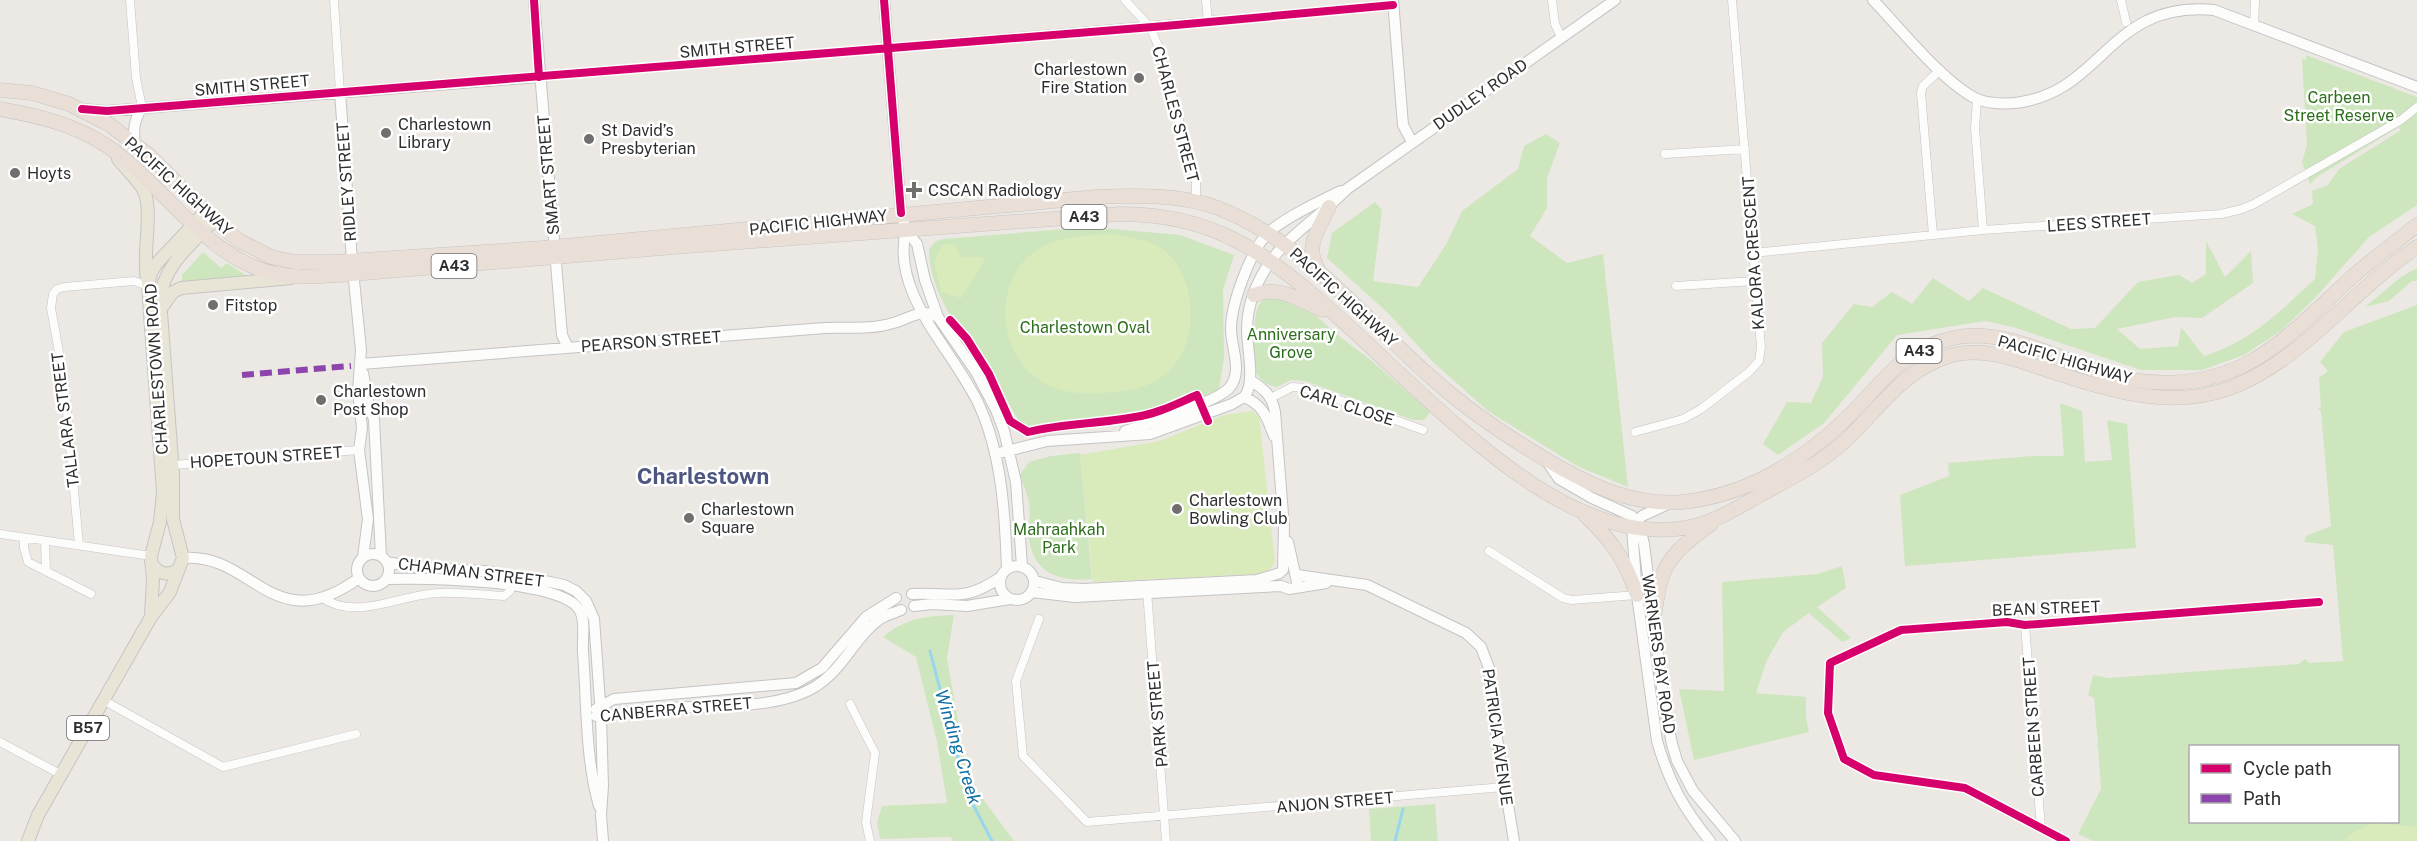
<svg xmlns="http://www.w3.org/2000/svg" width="2417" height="841" font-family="'Public Sans',sans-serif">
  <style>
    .green { fill: #cee6be; fill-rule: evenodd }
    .pitch { fill: #d9eabb }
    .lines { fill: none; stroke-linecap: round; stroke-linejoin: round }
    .stream { stroke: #99d6ec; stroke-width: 3 }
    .street-casing { stroke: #c5c4c5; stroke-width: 9 }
    .secondary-casing { stroke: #c5c4c5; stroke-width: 12 }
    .primary-casing { stroke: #c6c5c4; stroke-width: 14 }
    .highway-casing { stroke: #c6c5c4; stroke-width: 15 }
    .street { stroke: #fcfcfb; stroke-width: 8 }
    .secondary { stroke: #fcfcfb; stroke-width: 10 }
    .primary { stroke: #e8e4d6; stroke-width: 12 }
    .highway { stroke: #eadfd6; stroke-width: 14 }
    .quiet { stroke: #8e44ad; stroke-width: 6; stroke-dasharray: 12 6; stroke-linecap: butt }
    .cycleway-casing { stroke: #fff; stroke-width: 11 }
    .cycleway { stroke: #d6006c; stroke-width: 8 }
    .poi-dot { fill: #706f6e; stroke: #fff; stroke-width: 2 }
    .labels { text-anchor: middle; stroke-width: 5; stroke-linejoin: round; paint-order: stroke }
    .shield { fill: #fff; stroke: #6d6d6d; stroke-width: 1.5 }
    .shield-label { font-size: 15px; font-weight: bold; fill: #2e2e2e }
    .street-label { font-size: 16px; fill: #2e2e2e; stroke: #fff }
    .poi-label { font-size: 16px; fill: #2e2e2e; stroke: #fff; text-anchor: start }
    .park-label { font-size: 16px; fill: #2c6e1b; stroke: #fff }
    .water-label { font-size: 18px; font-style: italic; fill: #0d6fa3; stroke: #fff }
    .district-label { font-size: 22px; font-weight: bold; fill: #4d5680; stroke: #fff }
  </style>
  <rect width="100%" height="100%" fill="#ece8e4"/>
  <path class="green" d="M2306 55 2417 97V205L2369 237 2315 298 2282 330 2244 355 2202 370H2141L2013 327 1985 321 1897 335 1824 423 1778 455 1763 444 1787 402 1811 403 1823 377 1822 343 1854 304 1872 307 1892 292 1912 304 1933 278 1969 301 1983 288 2071 329 2095 328 2138 282 2179 275 2192 283 2206 274V241L2225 277 2251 251 2253 283 2202 318 2175 317 2117 329 2140 349 2178 346 2181 327 2204 356C2253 340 2278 313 2315 279L2318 249 2315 226 2292 214 2313 204 2312 191 2328 185 2339 169 2401 130 2399 127 2317 177 2310 184 2302 162 2307 145 2302 59 2306 60Z
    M1546 134 1560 143 1547 178V208L1530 236 1567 263 1603 254 1628 487 1577 466 1488 411 1434 363 1388 313 1327 258 1332 233 1375 202 1382 210 1373 281 1418 287 1447 243 1462 211 1518 169 1524 146Z
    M1090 227 1180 235 1234 255 1223 290 1224 357 1219 389 1148 421 1026 435C1017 418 1007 400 997 383 970 340 930 303 929 249L936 241 943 239Z
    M203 252 221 268 227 263 244 274V280L182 284V275Z
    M2417 268V281H2412L2389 301 2365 307 2401 277Z
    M1273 296 1315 315 1339 336 1372 361 1430 412 1424 420H1413L1305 381 1291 380 1277 387C1269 386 1261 381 1257 374 1251 364 1253 318 1258 307 1261 300 1267 297 1273 296Z
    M2417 305V841H2093L2078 834 2101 789 2098 747 2096 745 2098 744 2094 698 2088 695 2093 675 2109 678 2299 664 2305 659 2309 663 2343 661 2333 545 2304 542 2306 536 2331 526 2321 412 2318 408 2321 407 2319 378 2328 371 2320 362 2344 332ZM2190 746H2398V822H2190Z
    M2060 403 2082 411 2085 462 2112 460 2107 420 2127 424 2136 548 1905 566 1900 495 1949 476 1948 463 2032 456H2064Z
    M1080 453 1092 579C1060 582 1034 574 1029 539 1028 527 1031 514 1029 502 1027 493 1023 484 1020 475L1029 462 1051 456Z
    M1842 566 1846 588 1817 607 1851 638 1842 642 1809 613 1783 632 1767 660 1756 693 1806 697V719L1809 732 1694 760 1679 689 1724 691 1722 582 1817 574Z
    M954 615 947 658 968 779 1014 841H952L951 837 880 839 877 822 882 806 947 803 937 742 916 657 883 637C906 618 925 616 954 615Z
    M1435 804 1438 841H1371L1369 809Z"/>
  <path class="pitch" d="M1111 234C1127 237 1146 239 1159 247 1198 270 1201 344 1168 372 1147 390 1121 393 1095 393 1073 394 1053 391 1035 377 995 346 994 275 1040 248 1061 236 1088 235 1111 234Z
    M943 244 954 245 962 257 986 258 961 298 941 292 934 261Z
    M1252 411 1259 417 1275 562 1271 568 1261 574 1093 582 1080 455 1160 441 1224 415Z
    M2373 822 2417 827V841H2346L2348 836Z"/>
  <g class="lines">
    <path class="stream" d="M930 651 968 795 992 841
      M1395 841 1403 809"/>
    <defs>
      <path id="street" d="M130 0 136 78 142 107
        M334 0 340 92
        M1125 0 1150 27 1160 50 1196 183V202
        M1206 0 1208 22
        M1552 0 1555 24 1561 37
        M2121 0 2126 22
        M2254 25 2255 0
        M539 77 1393 5
        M1977 99 1975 128 1983 230
        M1665 154 1745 149
        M1933 235 1921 93 1923 86 1940 70
        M1753 253 1983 230 2221 214 2242 209 2254 204 2401 120 2417 107
        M1676 286 1755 281
        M1271 398 1292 387 1306 388 1423 430
        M1635 432 1683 419 1701 409 1749 372 1759 361 1761 347 1732 0
        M173 465 359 450
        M0 534 151 556
        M24 538V548L28 562 91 594
        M45 541 46 571
        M79 545 64 380 51 308 53 294 57 289 64 287 134 281 148 286
        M1489 551 1563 598 1572 600 1637 595
        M1147 591 1166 841
        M321 597C355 622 401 594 439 593 460 592 483 595 504 596L510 591 511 585
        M1039 619 1016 681 1023 756 1087 822 1504 787
        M2025 625 2041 828
        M103 700 223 767 356 734
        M850 704 875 753 866 822 870 841
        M0 742 62 775
        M2066 841 1965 788 1874 775 1844 759 1828 713 1830 663 1901 630 2007 622 2025 625 2319 602"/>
      <path id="secondary" d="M534 0 562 335 568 348
        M884 0 901 213 906 230 917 244 925 280 938 317 976 372 996 410 1004 431 1016 482 1022 566
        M1393 0 1403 125 1412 142
        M1873 0C1901 29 1941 80 1975 98 1987 104 2002 104 2015 103 2104 93 2108 0 2214 10L2417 87
        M340 92 352 261 361 350 358 391 362 428 359 450 368 519 363 557
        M82 109 107 111 539 77
        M135 144C133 129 134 121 142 107
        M906 230C890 295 955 351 980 407 1002 457 1005 514 1007 568
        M361 364 825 328C847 327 871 330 893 323 909 319 922 307 938 317
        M363 373 369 406 374 419 381 556
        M1250 380C1264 389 1272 395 1275 412L1284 527 1283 570
        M1244 397C1263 405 1267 417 1274 436
        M1125 431C1145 425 1220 401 1230 387 1243 371 1231 347 1231 329 1231 304 1251 249 1269 232 1286 217 1320 201 1341 191
        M995 454 1047 441 1150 434 1232 404 1244 397C1256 384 1247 348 1247 330 1247 319 1249 308 1252 298 1270 243 1310 227 1347 189L1615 0
        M1546 460 1559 479 1592 498 1632 516 1639 524 1644 544 1664 704 1672 744 1677 761 1693 791 1735 841
        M1668 504 1642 516 1632 527 1637 595 1657 741C1669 782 1683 808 1710 841
        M1288 542 1297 582
        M357 570a16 16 0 1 1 32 0a16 16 0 1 1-32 0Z
        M183 558C253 552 273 641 359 578
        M387 562 414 567 483 571 550 582 564 585 576 591 586 601 594 619 601 716 603 786 601 815 603 841
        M1000 583a17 17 0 1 1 34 0a17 17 0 1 1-34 0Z
        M1297 575 1367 585 1466 633 1481 647 1489 668 1493 714 1514 841
        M386 579C421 578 565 579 580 611 586 622 582 639 583 652 587 703 585 757 599 806
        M1035 581 1062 588 1084 589 1257 580 1280 573
        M1032 592 1075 597 1281 586 1289 589 1326 583
        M912 594C953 592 963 603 1001 577
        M914 606 932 604 967 606 1010 599
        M596 709 614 699 796 683 822 668 866 617 896 598
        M596 716C621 714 645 710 669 708 714 705 774 710 813 688 844 670 854 637 880 619 886 615 894 613 901 610"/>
      <path id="primary" d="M118 159C126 169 136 178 143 189 154 209 142 253 147 279
        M160 310 173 292 181 288 291 278
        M151 562C157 574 168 577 179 569
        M151 615 153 580 151 556 160 522 163 492 148 286 151 273 157 263 206 211
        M28 841 38 815 151 617 170 592 183 558 173 519V474L160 299C164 264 192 244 214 220"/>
      <path id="highway" d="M0 90 32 93 69 104 110 125 150 156 214 220 238 240 271 257 295 262H334L543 248 1096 197C1135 195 1180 194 1218 208 1306 242 1364 319 1433 379 1471 413 1515 442 1559 467 1598 489 1637 506 1683 502 1748 495 1804 460 1850 415 1884 381 1901 350 1953 338 2000 328 2051 354 2094 370 2144 388 2203 388 2250 362 2288 341 2319 307 2351 278 2372 259 2395 243 2417 225
        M0 109C38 116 74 124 107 146 164 184 206 259 276 274 297 278 318 276 340 275L686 246 1120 214C1160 214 1201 222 1237 241 1369 309 1531 564 1694 526 1719 520 1740 506 1762 494 1791 478 1820 464 1845 441 1878 410 1903 370 1949 356 1979 347 2010 357 2038 367 2101 387 2164 412 2230 388 2304 360 2352 290 2417 247
        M1318 269C1304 246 1319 229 1329 207
        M1254 295C1278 285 1300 300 1322 310
        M1585 515C1613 542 1624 558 1637 595
        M1653 622C1656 608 1657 594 1661 580 1668 554 1691 539 1711 524"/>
    </defs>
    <use href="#street" class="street-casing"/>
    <use href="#secondary" class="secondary-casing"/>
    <use href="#primary" class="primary-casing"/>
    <use href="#highway" class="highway-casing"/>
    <use href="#street" class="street"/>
    <use href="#secondary" class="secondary"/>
    <use href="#primary" class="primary"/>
    <use href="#highway" class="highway"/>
    <path class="quiet" d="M242 375 351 366"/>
    <defs>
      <path id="cycleway" d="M534 0 539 77
        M884 0 901 213
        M82 109 107 111 1165 26 1393 5
        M950 320 967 339 989 374 1010 421 1028 432C1063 423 1099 424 1135 417 1157 414 1176 404 1197 395L1208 421
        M2066 841 1965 788 1874 775 1844 759 1828 713 1830 663 1901 630 2007 622 2025 625 2319 602"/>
    </defs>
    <use href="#cycleway" class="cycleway-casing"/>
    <use href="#cycleway" class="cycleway"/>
  </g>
  <g class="poi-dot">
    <circle cx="1139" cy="78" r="6"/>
    <circle cx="386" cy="133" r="6"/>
    <circle cx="589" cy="139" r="6"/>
    <circle cx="15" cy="173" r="6"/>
    <path d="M911 181h6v6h6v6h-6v6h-6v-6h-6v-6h6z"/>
    <circle cx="213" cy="305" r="6"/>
    <circle cx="321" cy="400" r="6"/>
    <circle cx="1177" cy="509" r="6"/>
    <circle cx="689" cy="518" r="6"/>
  </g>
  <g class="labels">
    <g class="shield">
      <rect x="1061.5" y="205" width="45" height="24" rx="4.5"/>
      <rect x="431.5" y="254" width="45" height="24" rx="4.5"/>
      <rect x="1896.5" y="339" width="45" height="24" rx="4.5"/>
      <rect x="67" y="716" width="42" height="24" rx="4.5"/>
    </g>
    <g class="shield-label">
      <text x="1084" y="222">A43</text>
      <text x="454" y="271">A43</text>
      <text x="1919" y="356">A43</text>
      <text x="88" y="733">B57</text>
    </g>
    <g class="street-label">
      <text transform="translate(737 47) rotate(-5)" y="6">SMITH STREET</text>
      <text transform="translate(252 85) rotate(-5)" y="6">SMITH STREET</text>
      <text transform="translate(1480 94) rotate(-35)" y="6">DUDLEY ROAD</text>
      <text transform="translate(1176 114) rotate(75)" y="6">CHARLES STREET</text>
      <text transform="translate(548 175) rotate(-95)" y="6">SMART STREET</text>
      <text transform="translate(346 182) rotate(-94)" y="6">RIDLEY STREET</text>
      <text transform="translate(179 186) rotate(42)" y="6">PACIFIC HIGHWAY</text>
      <text transform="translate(818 222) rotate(-6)" y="6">PACIFIC HIGHWAY</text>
      <text transform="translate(2099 222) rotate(-4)" y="6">LEES STREET</text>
      <text transform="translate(1753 253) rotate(-94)" y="6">KALORA CRESCENT</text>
      <text transform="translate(1344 297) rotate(42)" y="6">PACIFIC HIGHWAY</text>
      <text transform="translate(651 341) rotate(-4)" y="6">PEARSON STREET</text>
      <text transform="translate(2065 359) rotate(16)" y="6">PACIFIC HIGHWAY</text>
      <text transform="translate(156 369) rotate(-94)" y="6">CHARLESTOWN ROAD</text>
      <text transform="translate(1347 405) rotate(18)" y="6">CARL CLOSE</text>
      <text transform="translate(65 420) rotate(-97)" y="6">TALLARA STREET</text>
      <text transform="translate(266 457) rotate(-4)" y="6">HOPETOUN STREET</text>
      <text transform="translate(471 572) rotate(7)" y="6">CHAPMAN STREET</text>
      <text transform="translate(2046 608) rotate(-2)" y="6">BEAN STREET</text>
      <text transform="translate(1659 654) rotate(82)" y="6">WARNERS BAY ROAD</text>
      <text transform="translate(676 709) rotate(-5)" y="6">CANBERRA STREET</text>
      <text transform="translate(1157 714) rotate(-95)" y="6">PARK STREET</text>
      <text transform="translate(2033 727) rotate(-94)" y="6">CARBEEN STREET</text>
      <text transform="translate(1498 737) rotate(82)" y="6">PATRICIA AVENUE</text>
      <text transform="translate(1335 802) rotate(-5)" y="6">ANJON STREET</text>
    </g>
    <g class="poi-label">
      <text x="1127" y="75" text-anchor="end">Charlestown<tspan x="1127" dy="18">Fire Station</tspan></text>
      <text x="398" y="130">Charlestown<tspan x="398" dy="18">Library</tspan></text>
      <text x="601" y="136">St David’s<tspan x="601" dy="18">Presbyterian</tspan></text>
      <text x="27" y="179">Hoyts</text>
      <text x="928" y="196">CSCAN Radiology</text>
      <text x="225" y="311">Fitstop</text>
      <text x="333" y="397">Charlestown<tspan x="333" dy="18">Post Shop</tspan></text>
      <text x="1189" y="506">Charlestown<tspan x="1189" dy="18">Bowling Club</tspan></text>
      <text x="701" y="515">Charlestown<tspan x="701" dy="18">Square</tspan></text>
    </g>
    <g class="park-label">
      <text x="2339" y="103">Carbeen<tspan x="2339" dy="18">Street Reserve</tspan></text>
      <text x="1085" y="333">Charlestown Oval</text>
      <text x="1291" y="340">Anniversary<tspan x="1291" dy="18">Grove</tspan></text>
      <text x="1059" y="535">Mahraahkah<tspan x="1059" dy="18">Park</tspan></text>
    </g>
    <g class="water-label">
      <text transform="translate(958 747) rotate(73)" y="6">Winding Creek</text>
    </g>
    <g class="district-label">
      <text x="703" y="484">Charlestown</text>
    </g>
  </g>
  <rect x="2189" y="745" width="210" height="78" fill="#ffffff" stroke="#ababab" stroke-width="1.5"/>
  <rect x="2201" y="764" width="30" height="9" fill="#d6006c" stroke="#ababab" stroke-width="1.5"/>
  <text x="2243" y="775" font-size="18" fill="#2e2e2e">Cycle path</text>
  <rect x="2201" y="794" width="30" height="9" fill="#8e44ad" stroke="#ababab" stroke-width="1.5"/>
  <text x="2243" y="805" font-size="18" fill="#2e2e2e">Path</text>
</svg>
